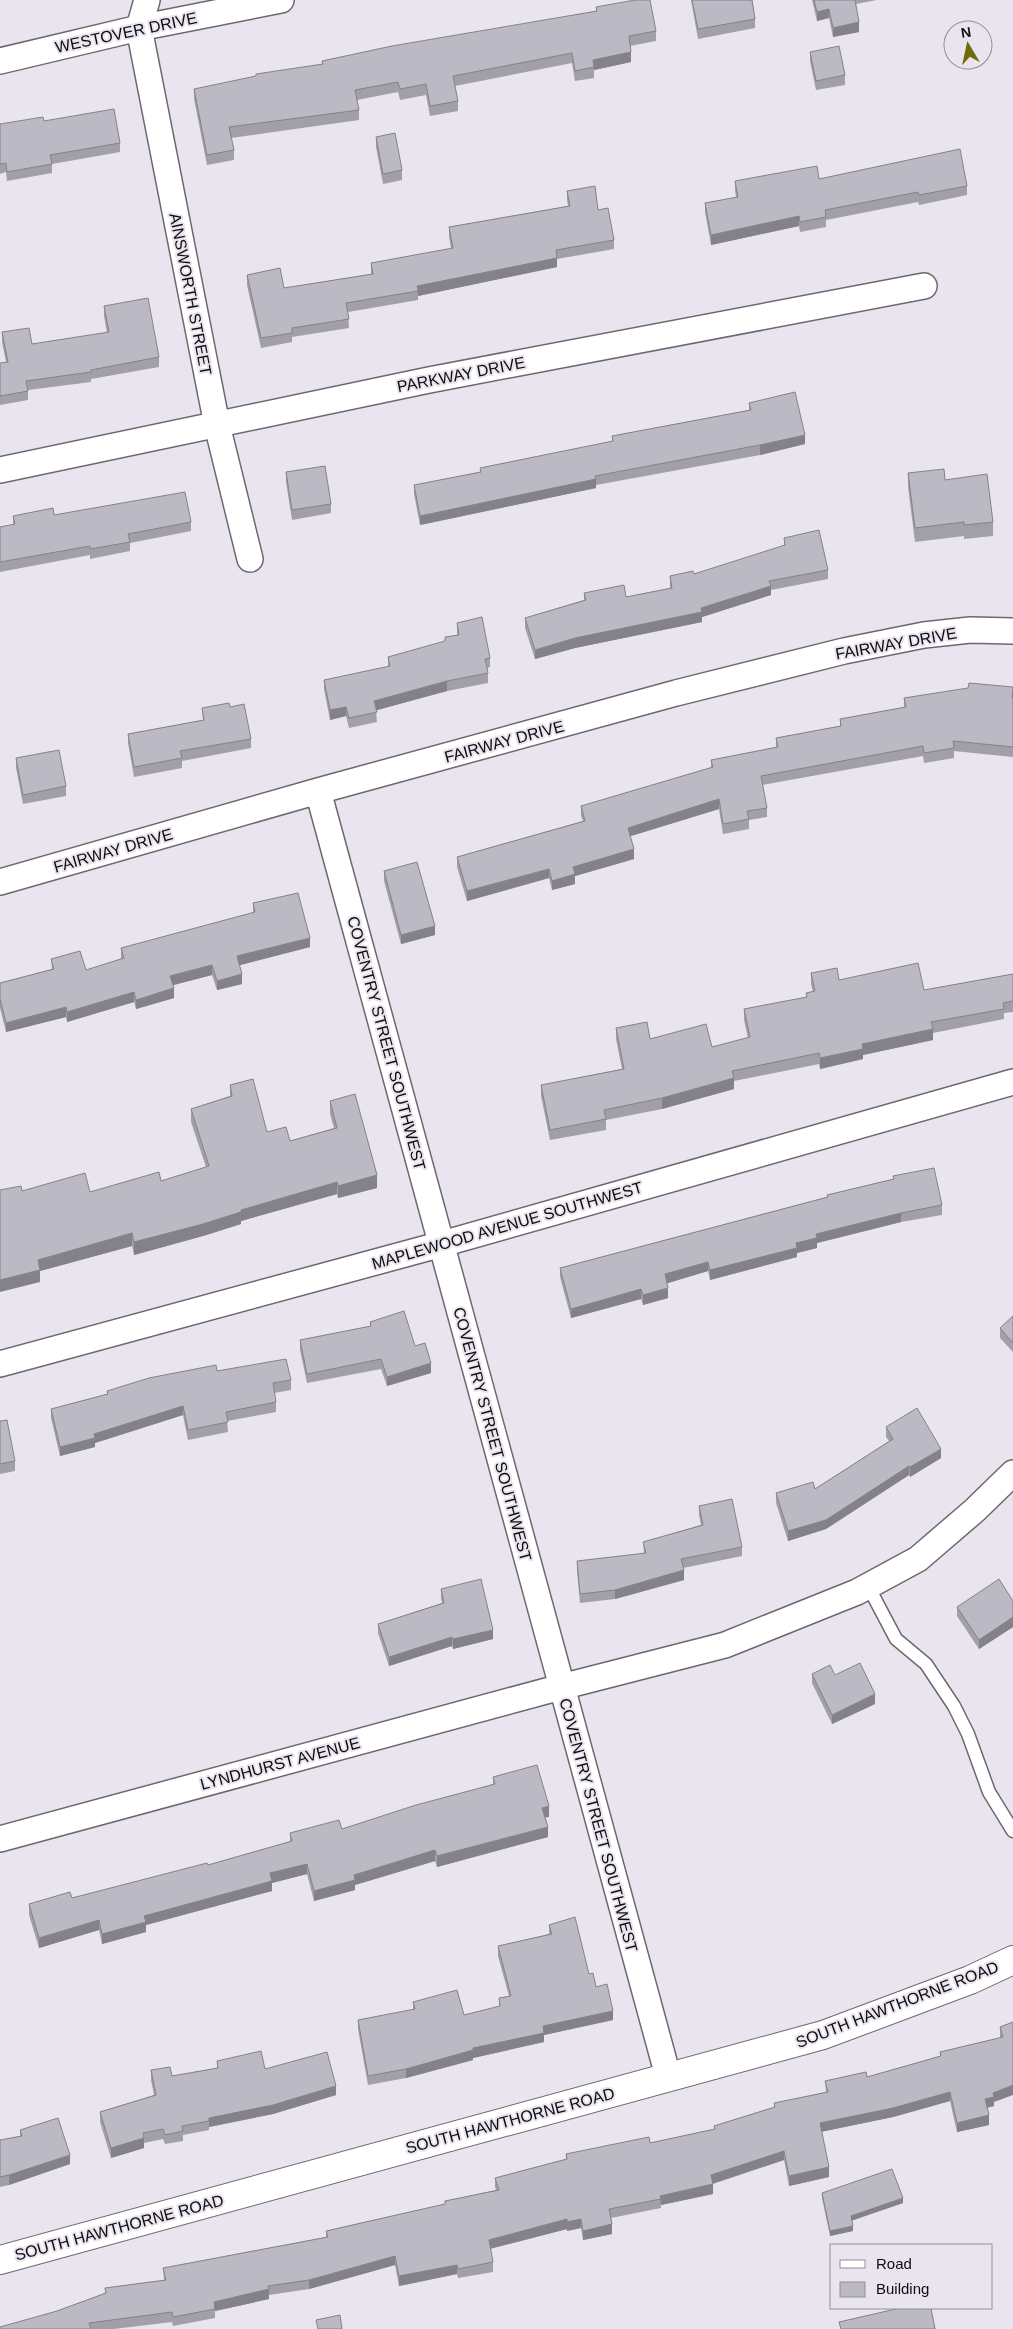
<svg xmlns="http://www.w3.org/2000/svg" width="1013" height="2329" font-family="Arial,sans-serif">
  <style>
    .lines { fill: none; stroke-linecap: round; stroke-linejoin: round }
    .service-casing { stroke: #6d6771; stroke-width: 15 }
    .minor-casing { stroke: #6d6771; stroke-width: 28 }
    .secondary-casing { stroke: #6d6771; stroke-width: 30 }
    .service { stroke: #fff; stroke-width: 12 }
    .minor { stroke: #fff; stroke-width: 25 }
    .secondary { stroke: #fff; stroke-width: 28 }
    .wall { fill: #a19fa9 }
    .shaded-wall { fill: #838289 }
    .building { fill: #bbb9c4; stroke: #838289 }
    .labels { text-anchor: middle; stroke-width: 4; stroke-linejoin: round; paint-order: stroke }
    .street-label { font-size: 16px; fill: #0e0c10; stroke: #eae4ef }
  </style>
  <rect width="100%" height="100%" fill="#eae4ef"/>
  <g class="lines">
    <defs>
      <path id="service" d="M868 1586 896 1639 926 1664 954 1706 968 1734 989 1792 1013 1831"/>
      <path id="minor" d="M147 0 139 28 217 425 250 559
        M0 61 139 28 281 0
        M0 470 429 380 924 286
        M318 791 668 2076
        M0 882 318 791 676 693 844 651 924 635 970 630 1013 631
        M0 1364 442 1244 1013 1082
        M0 1839 561 1687 725 1645 857 1592 918 1559 975 1510 1013 1473"/>
      <path id="secondary" d="M0 2260 823 2035 970 1980 1013 1960"/>
    </defs>
    <use href="#service" class="service-casing"/>
    <use href="#minor" class="minor-casing"/>
    <use href="#secondary" class="secondary-casing"/>
    <use href="#service" class="service"/>
    <use href="#minor" class="minor"/>
    <use href="#secondary" class="secondary"/>
  </g>
  <path class="wall" d="M691 0H752L755 19V28L698 39Z
    M812 0H877L856 4 859 32 833 37 829 18 817 21Z
    M596 7 656 31V41L630 46 631 62 594 70V78L575 81 572 63 455 86 458 101V111L430 116 426 95 400 100 398 92 357 100 359 110V120L231 138 234 150V160L207 165 194 99V89L322 64V61L596 11Z
    M810 52 845 75V85L816 90 810 61Z
    M44 121 120 143V152L52 164V173L7 181 6 172 0 174V124Z
    M376 137 402 170V180L383 184 376 147Z
    M819 179 967 186V195L919 205 918 202 826 220V227L800 232 799 226 711 245 705 212V203L736 197 735 190V181Z
    M567 191 598 210 614 240V249L557 259V267L418 296V300L348 312 349 328 292 337V342L261 348 247 285V275L284 288 371 274V263L451 249 449 236V227L568 206 567 200Z
    M104 306 159 357V367L91 379V382L28 390V400L0 405V363L6 362 2 342V332L32 344 107 333 104 316Z
    M749 403 805 444 760 455 596 485V488L420 525 414 494V485L480 472V468L612 442V436L749 410Z
    M286 472 331 504V513L292 520 286 482Z
    M908 473 945 480 993 522V536L964 539V536L915 542 908 487Z
    M54 515 191 522V531L130 543V551L90 559V555L0 572V527L13 525V516Z
    M784 538 828 570V579L771 590V595L702 617V622L575 648 535 659 525 628V618L584 600V593L626 597 670 588V576L694 574 784 546Z
    M457 623 490 658V667L487 668 488 673V683L447 691 376 710 377 722 349 728 346 716 330 720 324 689V680L388 667V657L445 642V637L457 635Z
    M1013 687V757L954 751V758L924 763 923 756 762 785 767 808V817L749 820V829L723 834 719 809 630 836 634 859 575 876V884L552 890 549 878 467 901 457 867V857L583 821 581 816V806L711 768V760L776 747V738L840 726V719L904 707V698Z
    M230 707 251 739V748L182 761V768L134 777 128 743V734L203 720 202 708Z
    M16 758 66 786V796L23 804 16 768Z
    M384 871 435 935 401 944 384 881Z
    M253 903 310 947 239 965 242 984 217 990 212 975 173 985 174 998 136 1009 134 1002 67 1022 66 1017 6 1032 0 1008V983L52 969 51 959 86 970 121 959V948L253 913Z
    M811 973 839 980 924 990 1013 974V1012L1004 1013V1019L933 1033V1040L863 1055V1059L820 1069 819 1064 734 1081V1089L662 1109 606 1120V1130L550 1140 541 1096V1085L622 1069 616 1039V1028L650 1039 712 1047 748 1038 744 1020V1009L806 997V993L813 992 811 984Z
    M230 1085 267 1132 290 1141 334 1128 330 1114V1101L377 1188 338 1198 337 1194 241 1221V1224L203 1236 134 1255 132 1246 40 1271V1282L22 1191 90 1192 161 1181 206 1167 191 1122V1109L230 1096Z
    M893 1176 942 1205V1215L901 1222 817 1243V1248L797 1253V1257L710 1280 708 1271 667 1283 668 1298 643 1305 641 1299 571 1318 560 1277V1268L827 1197V1195L893 1179Z
    M1013 1316V1352L1000 1338V1328Z
    M370 1322 415 1346 431 1373 387 1386 381 1369 307 1383 300 1350V1340L370 1327Z
    M217 1371 291 1380V1390L274 1393 276 1402V1412L227 1421 228 1432 188 1440 183 1415 95 1443V1447L60 1456 51 1418V1409L107 1394V1391Z
    M0 1421 15 1461V1471L0 1474Z
    M886 1427 941 1458 910 1477 909 1475 826 1529 788 1541 776 1503V1493L815 1489 889 1441 886 1437Z
    M699 1506 742 1547V1556L683 1568 684 1580 615 1599 580 1603 577 1570V1561L644 1554 643 1542 701 1525 699 1515Z
    M441 1589 493 1639 453 1649 452 1646 389 1666 378 1633V1624L442 1603 441 1598Z
    M1013 1601V1627L979 1649 957 1616V1607Z
    M812 1674 835 1675 875 1704 832 1724 812 1683Z
    M493 1777 549 1817H545L548 1837 437 1867 435 1861 355 1885V1890L314 1901 307 1874 272 1883V1891L146 1925V1932L102 1944 99 1930 39 1948 29 1915V1904L72 1898 208 1865 290 1842V1833L342 1829 493 1784Z
    M549 1925 589 1974 596 1987 613 2020 544 2035V2042L473 2058V2060L406 2078 368 2085 358 2029V2020L413 2010V2002L464 2015 499 2007V1998L509 1996 498 1956V1946L549 1934Z
    M1013 2022 994 2102V2106L987 2108 989 2125 957 2132 950 2101 893 2117 821 2132 829 2177 789 2186 784 2160 713 2184V2194L661 2205V2208L611 2218 612 2234 583 2240 581 2228 567 2231V2229L490 2249 493 2262V2272L458 2278 457 2274 399 2286 395 2265 309 2289 269 2295V2299L215 2311V2318L173 2326 172 2322 114 2329H0L57 2311 105 2293V2288L164 2280 163 2268 326 2237V2231L445 2204V2201L496 2190 495 2187V2178L566 2159V2154L650 2143 714 2129V2126L774 2107V2103L826 2092 825 2081 867 2077 940 2056V2052L1000 2038V2027Z
    M217 2061 265 2069 336 2095 273 2114 209 2127V2130L183 2135V2141L165 2144 163 2139 144 2143V2148L111 2158 100 2122V2112L154 2095 151 2080V2070L172 2076 217 2068Z
    M20 2130 70 2164 9 2185 0 2187V2140L20 2136Z
    M822 2193 903 2203 851 2220 853 2231 830 2236 822 2198Z"/>
  <path class="shaded-wall" d="M829 9V18L817 21V12Z
    M859 22V32L833 37V28Z
    M631 52V62L594 70 593 60Z
    M799 216V226L711 245V235Z
    M557 258V267L418 296 417 286Z
    M805 435V444L760 455V445Z
    M596 479V488L420 525V516Z
    M771 586V595L702 617V622L575 648 535 659V650L575 638 701 608Z
    M447 681V691L374 711V701Z
    M346 707V716L330 720V710Z
    M719 799V809L628 837V828Z
    M634 849V859L575 876V884L552 890V881L573 867Z
    M549 869V878L467 901V891Z
    M435 926V935L401 944V935Z
    M310 938V947L237 966V956Z
    M212 965V975L170 986V976Z
    M242 974V984L217 990V981Z
    M174 988V998L136 1009V1000Z
    M134 992V1002L67 1022V1012Z
    M66 1007V1017L6 1032V1023Z
    M933 1029V1040L863 1055V1059L820 1069V1058L862 1044Z
    M734 1078V1089L662 1109V1098Z
    M377 1175V1188L338 1198V1186Z
    M337 1182V1194L241 1221V1224L203 1236 134 1255V1242L241 1210Z
    M901 1213V1222L817 1243V1248L797 1253V1257L710 1280V1270L796 1243 816 1234Z
    M132 1233V1246L40 1271V1282L0 1292V1280L38 1260Z
    M708 1262V1271L665 1284V1274Z
    M668 1288V1298L643 1305V1295Z
    M641 1289V1299L571 1318V1309Z
    M431 1363V1373L387 1386V1377Z
    M183 1406V1415L95 1443V1447L60 1456V1447L94 1434Z
    M941 1449V1458L910 1477V1467Z
    M909 1466V1475L826 1529 788 1541V1531Z
    M684 1570V1580L615 1599V1590Z
    M1013 1617V1627L979 1649V1640Z
    M493 1630V1639L453 1649V1639Z
    M452 1637V1646L389 1666V1657Z
    M875 1694V1704L832 1724V1715Z
    M549 1806V1817L542 1818V1808Z
    M548 1827V1837L437 1867V1856Z
    M435 1850V1861L355 1885V1890L314 1901V1891L354 1875Z
    M307 1864V1874L272 1883V1891L146 1925V1932L102 1944V1934L144 1916 270 1873Z
    M99 1920V1930L39 1948V1938Z
    M613 2011V2020L544 2035V2042L473 2058V2060L406 2078V2069L543 2026Z
    M1013 2085V2095L994 2102V2106L985 2108V2099L993 2093Z
    M336 2086V2095L273 2114 209 2127V2118Z
    M950 2092V2101L893 2117 820 2132V2123Z
    M989 2115V2125L957 2132V2123Z
    M144 2138V2148L111 2158V2148Z
    M784 2151V2160L711 2184V2175Z
    M70 2155V2164L9 2185V2175Z
    M829 2167V2177L789 2186V2176Z
    M713 2184V2194L661 2205 660 2196Z
    M903 2198V2203L851 2221V2216Z
    M567 2219V2229L489 2249V2240Z
    M581 2219V2228L567 2231V2222Z
    M612 2224V2234L583 2240V2231Z
    M853 2226V2231L830 2236V2231Z
    M395 2256V2265L309 2289V2280Z
    M457 2265V2274L399 2286V2276Z
    M269 2289V2299L215 2311 214 2302Z"/>
  <path class="building" d="M635 0H650L656 31 629 36 631 52 593 60 594 67 575 71 572 53 453 76 458 101 430 106 426 84 400 89 398 82 355 90 359 110 229 127 234 150 207 155 194 89 256 76V74L323 64 322 61 392 46 597 11 596 7Z
    M692 0H752L755 19 698 29Z
    M814 0H855L859 22 833 28 829 9 817 12Z
    M839 46 845 75 816 81 810 52Z
    M114 109 120 143 50 155 52 164 7 172 6 163 0 164V124L43 117 44 121Z
    M395 133 402 170 383 174 376 137Z
    M960 149 967 186 919 195 918 192 825 210 826 217 800 222 799 216 711 235 705 203 738 197 735 181 817 166 819 179Z
    M595 186 598 210 608 208 614 240 556 250 557 258 417 286 418 291 346 303 349 319 292 328V333L261 338 247 275 280 268 284 288 373 274 371 263 453 248 449 227 570 206 567 191Z
    M148 298 159 357 91 370V372L26 381 28 391 0 396V363L8 362 2 332 29 328 32 344 109 332 104 306Z
    M795 392 805 435 760 445 595 476 596 479 420 516 414 485 481 472 480 468 613 441 612 436 751 410 749 403Z
    M325 466 331 504 292 510 286 472Z
    M944 469 945 480 987 474 993 522 964 525V522L915 528 908 473Z
    M185 492 191 522 128 534 130 542 90 549V546L0 562V527L15 524 13 516 53 508 54 515Z
    M819 530 828 570 769 581 771 586 701 608 702 612 575 638 535 650 525 618 586 600 584 593 624 585 626 597 672 588 670 576 693 571 694 574 785 545 784 538Z
    M482 617 490 658 485 659 488 673 447 681 374 701 377 712 349 718 346 707 330 710 324 680 390 666 388 657 445 641V637L459 635 457 623Z
    M969 683 1013 687 1012 698H1013V747L953 741 954 748 924 753 923 746 761 776 767 808 747 811 749 819 723 824 719 799 628 828 634 849 573 867 575 874 552 881 549 869 467 891 457 857 585 821 581 806 713 767 711 760 778 747 776 738 841 726 840 719 906 707 904 698 968 688Z
    M229 703 230 707 244 704 251 739 180 751 182 758 134 767 128 734 204 720 202 708Z
    M59 750 66 786 23 795 16 758Z
    M417 862 435 926 401 935 384 871Z
    M298 893 310 938 237 956 242 974 217 981 212 965 170 976 174 988 136 1000 134 992 67 1012 66 1007 6 1023 0 999V983L54 969 51 959 80 951 86 970 124 958 121 948 255 912 253 903Z
    M918 963 924 990 1013 974V1001L1003 1003 1004 1009 931 1022 933 1029 862 1044 863 1049 820 1058 819 1053 732 1071 734 1078 662 1098 604 1110 606 1119 550 1130 541 1085 624 1069 616 1028 647 1022 650 1039 706 1024 712 1047 750 1037 744 1009 807 997 806 993 815 991 811 973 837 968 839 980Z
    M253 1079 267 1132 286 1127 290 1141 337 1128 330 1101 355 1094 377 1175 338 1186 337 1182 241 1210V1212L203 1224 134 1242 132 1233 38 1260 40 1270 0 1280V1190L21 1186 22 1191 85 1173 90 1192 159 1172 161 1181 209 1166 191 1109 232 1096 230 1085Z
    M934 1168 942 1205 901 1213 816 1234 817 1238 796 1243 797 1248 710 1270 708 1262 665 1274 668 1288 643 1295 641 1289 571 1309 560 1268 828 1197 827 1195 894 1179 893 1176Z
    M404 1311 415 1346 425 1343 431 1363 387 1377 381 1359 307 1374 300 1340 371 1326 370 1322Z
    M1013 1316V1343L1000 1328Z
    M286 1359 291 1380 273 1383 276 1402 226 1412 228 1422 188 1430 183 1406 94 1434 95 1438 60 1447 51 1409 108 1394 107 1391 149 1378 216 1365 217 1371Z
    M917 1408 941 1449 910 1467 909 1466 826 1520 788 1531 776 1493 813 1482 815 1489 893 1439 886 1427Z
    M7 1420 15 1461 0 1464V1421Z
    M732 1499 742 1547 681 1559 684 1570 615 1590 580 1594 577 1561 646 1553 643 1542 703 1525 699 1506Z
    M481 1579 493 1630 453 1639 452 1637 389 1657 378 1624 444 1603 441 1589Z
    M999 1579 1013 1601V1617L979 1640 957 1607Z
    M860 1663 875 1694 832 1715 812 1674 830 1665 835 1675Z
    M537 1765 549 1806 542 1808 548 1827 437 1856 435 1850 354 1875 355 1880 314 1891 307 1864 270 1873 272 1881 144 1916 146 1922 102 1934 99 1920 39 1938 29 1904 70 1892 72 1898 207 1863 208 1865 292 1841 290 1833 339 1820 342 1829 416 1805 495 1784 493 1777Z
    M575 1917 589 1974 593 1973 596 1987 607 1984 613 2011 543 2026 544 2033 473 2048V2050L406 2069 368 2076 358 2020 415 2009 413 2002 457 1990 464 2015 500 2006 499 1998 511 1996 498 1946 552 1934 549 1925Z
    M1013 2022V2085L993 2093 994 2097 985 2099 989 2115 957 2123 950 2092 893 2108 820 2123 829 2167 789 2176 784 2151 711 2175 713 2184 660 2196 661 2199 609 2209 612 2224 583 2231 581 2219 567 2222V2219L489 2240 493 2262 458 2269 457 2265 399 2276 395 2256 309 2280 268 2286 269 2289 214 2302 215 2309 173 2317 172 2312 89 2323 91 2329H0V2327L57 2311 106 2293 105 2288 166 2280 163 2268 328 2237 326 2231 445 2204V2201L499 2190 495 2178 567 2159 566 2154 649 2137 650 2143 715 2129 714 2126 775 2107 774 2103 828 2092 825 2081 866 2072 867 2077 941 2056 940 2052 1003 2037 1000 2027Z
    M261 2051 265 2069 327 2052 336 2086 273 2105 209 2118V2121L182 2126 183 2131 165 2135 163 2129 143 2133 144 2138 111 2148 100 2112 156 2095 151 2070 170 2067 172 2076 218 2068 217 2061Z
    M58 2118 70 2155 9 2175 0 2177V2140L22 2136 20 2130Z
    M892 2169 903 2198 851 2216 853 2226 830 2231 822 2193Z
    M900 2308H931L935 2329H841L839 2322Z
    M340 2315 342 2329H318L316 2320Z"/>
  <g class="labels">
    <g class="street-label">
      <text transform="translate(126 32) rotate(-12)" y="6">WESTOVER DRIVE</text>
      <text transform="translate(191 294) rotate(79)" y="6">AINSWORTH STREET</text>
      <text transform="translate(461 374) rotate(-11)" y="6">PARKWAY DRIVE</text>
      <text transform="translate(896 643) rotate(-10)" y="6">FAIRWAY DRIVE</text>
      <text transform="translate(504 741) rotate(-15)" y="6">FAIRWAY DRIVE</text>
      <text transform="translate(113 850) rotate(-16)" y="6">FAIRWAY DRIVE</text>
      <text transform="translate(387 1043) rotate(75)" y="6">COVENTRY STREET SOUTHWEST</text>
      <text transform="translate(507 1225) rotate(-16)" y="6">MAPLEWOOD AVENUE SOUTHWEST</text>
      <text transform="translate(493 1434) rotate(75)" y="6">COVENTRY STREET SOUTHWEST</text>
      <text transform="translate(280 1763) rotate(-15)" y="6">LYNDHURST AVENUE</text>
      <text transform="translate(599 1825) rotate(75)" y="6">COVENTRY STREET SOUTHWEST</text>
      <text transform="translate(897 2004) rotate(-21)" y="6">SOUTH HAWTHORNE ROAD</text>
      <text transform="translate(510 2120) rotate(-15)" y="6">SOUTH HAWTHORNE ROAD</text>
      <text transform="translate(119 2227) rotate(-15)" y="6">SOUTH HAWTHORNE ROAD</text>
    </g>
  </g>
  <rect x="830" y="2244" width="162" height="65" fill="#eae4ef" stroke="#928e96"/>
  <rect x="840" y="2260" width="25" height="8" fill="#ffffff" stroke="#928e96"/>
  <text x="876" y="2269" font-size="15" fill="#0e0c10">Road</text>
  <rect x="840" y="2282" width="25" height="15" fill="#bbb9c4" stroke="#928e96"/>
  <text x="876" y="2294" font-size="15" fill="#0e0c10">Building</text>
  <g transform="translate(968 45) rotate(351)"><circle r="24" fill="#eae4ef" stroke="#928e96"/>
  <path d="M0-4L9 19L0 12L-9 19Z" fill="#6e6b08"/>
  <text y="-8" font-size="14" font-weight="bold" text-anchor="middle" fill="#0e0c10">N</text>
  </g>
</svg>
